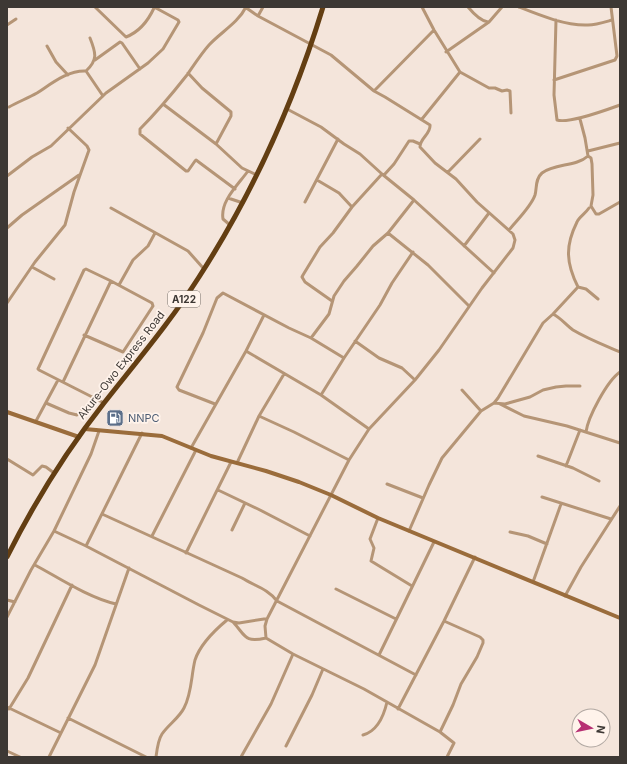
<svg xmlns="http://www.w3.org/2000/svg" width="627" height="764" font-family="Inter,sans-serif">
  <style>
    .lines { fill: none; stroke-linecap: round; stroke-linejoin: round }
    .street { stroke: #b59576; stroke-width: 3 }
    .secondary { stroke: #9a6c3b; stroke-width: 4 }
    .highway { stroke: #633e12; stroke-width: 5 }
    .labels { text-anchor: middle; stroke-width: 3.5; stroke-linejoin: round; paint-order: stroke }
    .shield { fill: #fff3eb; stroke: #77706b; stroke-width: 1 }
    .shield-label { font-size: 10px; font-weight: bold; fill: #3d3834 }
    .street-label { font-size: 11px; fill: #3d3834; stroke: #fff3eb }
    .service-label { font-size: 11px; fill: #4e5e75; stroke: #fff3eb; text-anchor: start }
  </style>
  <rect width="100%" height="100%" fill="#f4e5db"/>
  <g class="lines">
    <path class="street" d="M245 7 258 16 331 55 374 91 385 97 430 125C431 134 420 138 420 147L435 163 456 179 477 202 513 234 515 240 513 248 482 288 439 350 415 380 369 429 349 460 267 619
      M422 7 434 30 460 72 489 88H495L502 91 507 90 510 91 511 113
      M468 7C473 13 480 21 488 22
      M519 7C539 15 566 26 588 25 596 25 605 22 612 20
      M258 16 263 7
      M556 20 554 95 557 120C569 124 606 110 620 105
      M7 25 16 19
      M47 46 56 62 68 75
      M446 52 489 22 502 7
      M95 60 120 42 122 43 140 69
      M86 71C98 60 96 53 90 38
      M188 73 202 88 231 112V116L216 144
      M554 80 615 60 617 56 611 7
      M374 91 434 30
      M163 104 216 144 242 168 257 175
      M9 107C18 102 28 98 37 93 51 84 68 70 86 71L103 96
      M287 109 321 127 344 144 360 154 382 174
      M422 119 460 72
      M588 151 620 143
      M588 156 591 158 592 164 593 195 591 206 596 214H599L620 202
      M448 172 480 139
      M384 175 394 164 409 141H413L420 144
      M7 176 32 157 51 146 106 93 148 63 163 49 179 22 178 20 156 8H154C148 21 139 32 126 37L95 7
      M317 180 339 193 352 207
      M235 189 196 160 195 161 188 171H186L140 134V129C157 112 172 94 187 75 194 65 201 54 209 45 221 32 238 23 246 7
      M228 198 243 203
      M305 202 338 139
      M111 208 188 251 204 269
      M230 225 223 219C220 201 238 185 248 171
      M7 228 22 215 79 175
      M509 230C516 221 531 207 535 195 537 188 535 179 542 173 555 163 576 167 588 156L585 138 580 119
      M388 233 428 265 469 306
      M464 246 489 213
      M32 267 54 279
      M119 285 133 260 148 246 155 233
      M578 287 586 289 598 299
      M332 301 305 282 302 277 303 275 320 247 333 233 352 207 382 174 414 200
      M7 303 35 262 65 225 74 192 89 150 87 146 68 128
      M553 314C561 318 566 325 573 330 588 339 604 345 620 352
      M84 335 123 352 153 306 152 303 111 281 86 269 84 270 38 369 39 370 104 403
      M311 338 329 314 334 296 344 281 357 266 373 246 388 233 414 200 494 273
      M355 341 379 358 402 368 415 380
      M246 351 321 395 369 429
      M63 382 111 281
      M462 390 481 411
      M321 395 344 358 380 305 392 283 413 252
      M46 403 69 413 77 415 95 398
      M494 403 505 404 530 397 543 390 556 387 566 386H580
      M215 404 179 390 177 387 203 333 217 298 223 293 289 328 311 338 344 358
      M500 404 524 416 567 426 620 443
      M259 416 294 432 349 460
      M36 421 58 380
      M586 432C588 417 607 381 620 372
      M191 448 246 351 264 315
      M538 456 573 468 599 481
      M7 459 33 475 42 466 46 467 54 473
      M237 463 259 416 284 374
      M566 466 580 430
      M387 484 423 498
      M218 490 258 509 310 536
      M542 497 611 519
      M102 514 242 578C255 586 268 589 277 601L416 675
      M378 518 370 539 374 548 371 561 412 586
      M232 530 245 503
      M54 531 86 546 199 605 233 622
      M409 531 429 485 442 458 481 411 494 403 498 398 543 323 553 314 578 287C566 263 565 246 577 222 579 217 585 214 589 208
      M510 532 528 536 547 544
      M152 536 196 450
      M86 546 142 433
      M186 553 231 462
      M35 565C59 578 89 598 116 604
      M533 582 561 504
      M336 589 396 619
      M565 596 581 567 620 506
      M7 600 15 602
      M7 617 31 570 54 531 91 454 99 431
      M264 619H267L265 626 266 638C244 643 246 636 233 622L239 623Z
      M266 638 293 654 364 689 440 732 454 743 447 757
      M379 655 434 542
      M7 707 61 733
      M9 709 28 678 72 585
      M398 709 444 621 475 557
      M68 718 146 757
      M440 732 453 705 461 684 477 657 483 643V640L480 637 444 621
      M363 735C378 731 384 715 387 702
      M286 746 312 695 323 669
      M7 751 20 757
      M49 757 95 665 129 568
      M156 757C157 749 158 740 162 734 169 724 179 718 184 708 192 693 191 676 195 660 200 645 215 630 227 620
      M241 757 271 704 293 654"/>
    <path class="secondary" d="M7 412 79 437
      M85 429 162 436 211 456 266 471 299 482 331 495 378 518 620 618"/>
    <path class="highway" d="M7 557C34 503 67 450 104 403 137 361 171 321 199 277 253 193 294 102 323 7"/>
  </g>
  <defs>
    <symbol id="fuel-square" viewBox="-11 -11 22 22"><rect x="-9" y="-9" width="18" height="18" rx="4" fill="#5c6f8a" stroke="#fff3eb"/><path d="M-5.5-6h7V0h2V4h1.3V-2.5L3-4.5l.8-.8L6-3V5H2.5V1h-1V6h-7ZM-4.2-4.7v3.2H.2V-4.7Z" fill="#fff"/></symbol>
  </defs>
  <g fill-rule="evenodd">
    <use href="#fuel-square" x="105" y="408" width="20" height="20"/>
  </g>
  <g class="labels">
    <rect class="shield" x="168" y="291" width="32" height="16" rx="3"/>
    <g class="shield-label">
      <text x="184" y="303">A122</text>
    </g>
    <g class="street-label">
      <text transform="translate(121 365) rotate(-52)" y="4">Akure-Owo Express Road</text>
    </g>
    <g class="service-label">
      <text x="128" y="422">NNPC</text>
    </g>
  </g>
  <rect width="627" height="764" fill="none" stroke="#3d3834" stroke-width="16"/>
  <g transform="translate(591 728) rotate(99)"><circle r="19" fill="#fff3eb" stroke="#b1a8a2"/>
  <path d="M0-3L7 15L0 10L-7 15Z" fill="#b73073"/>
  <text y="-6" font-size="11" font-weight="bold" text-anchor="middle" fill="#3d3834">N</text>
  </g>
</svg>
